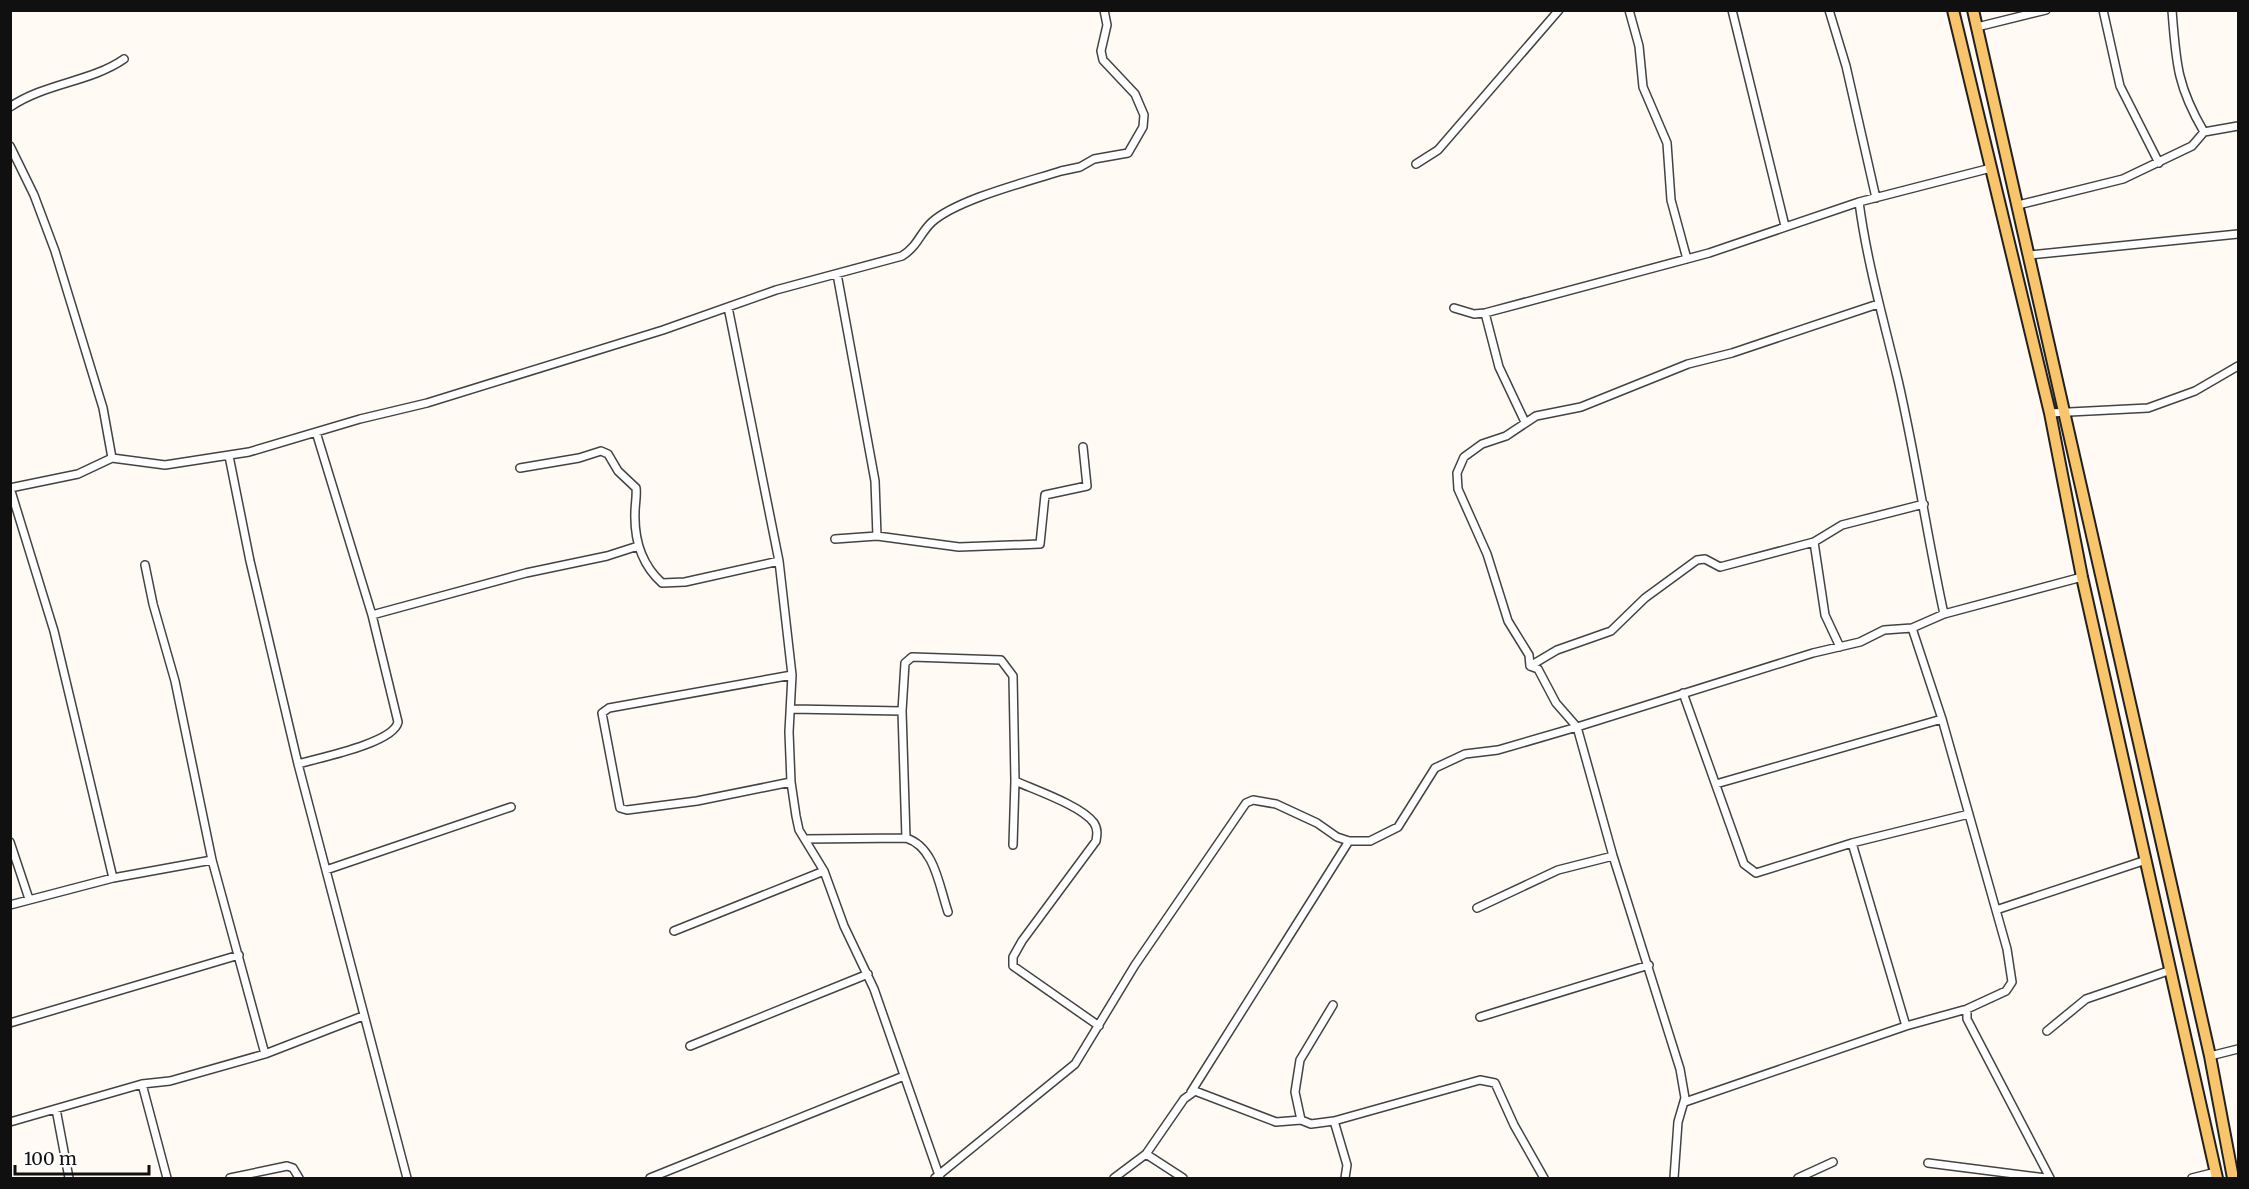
<svg xmlns="http://www.w3.org/2000/svg" width="2249" height="1189" font-family="Merriweather,serif">
  <style>
    .lines { fill: none; stroke-linecap: round; stroke-linejoin: round }
    .street-casing { stroke: #434343; stroke-width: 10 }
    .primary-casing { stroke: #212121; stroke-width: 14 }
    .street { stroke: #fff; stroke-width: 7 }
    .primary { stroke: #f8c56b; stroke-width: 10 }
  </style>
  <rect width="100%" height="100%" fill="#fffbf4"/>
  <g class="lines">
    <defs>
      <path id="street" d="M1629 10 1639 46 1643 87 1667 143 1671 200 1687 259
        M1732 10 1785 226
        M1829 10 1846 66 1876 198
        M2103 10 2120 86 2159 163
        M2172 10C2176 63 2177 86 2204 132
        M1977 27 2046 10
        M10 107C45 83 91 82 124 59
        M10 146 34 195 55 251 103 408 112 458
        M1416 164 1438 150 1559 10
        M1859 202C1867 263 1884 321 1898 380 1916 458 1927 536 1944 614
        M2018 205 2123 179 2192 146 2204 132 2238 126
        M2030 255 2238 234
        M837 274 875 481 877 536
        M728 307 779 561 792 675 789 732 791 782 796 816 799 830 824 871 844 926 874 989 940 1178
        M1454 308 1474 314 1485 313 1709 253 1859 202 1991 168
        M1485 313 1499 367 1525 422
        M2050 413 2148 408 2195 391 2238 366
        M229 456 250 561 298 764 407 1178
        M520 468 579 458 601 451 608 454 618 471 636 488C637 496 635 504 635 512 634 540 641 564 662 583L685 582 779 561
        M10 488 78 474 112 458 165 465 249 452 360 419 427 403 663 330 776 290 902 256C918 246 920 233 932 222 958 199 1027 182 1061 171L1080 167 1094 159 1128 153 1143 127 1144 115 1135 94 1103 60 1101 51 1107 25 1104 10
        M10 488 54 631 113 878
        M835 539 877 536 959 547 1040 544 1045 495 1087 486 1083 447
        M1814 542 1825 615 1840 647
        M145 565 153 604 175 681 212 860 265 1054
        M372 615 526 573 607 556 638 546
        M1530 666 1557 650 1611 631 1645 598 1697 560 1705 559 1720 567 1814 542 1842 525 1924 504
        M1683 693 1744 864 1756 873 1852 843 1969 814
        M791 709 902 711
        M298 764C319 758 394 743 398 722L372 615 316 432
        M1015 781C1035 790 1082 806 1094 823 1098 829 1097 835 1096 841L1022 941 1013 957V966L1099 1026
        M791 782 697 801 627 810 620 808 602 713 609 708 792 675
        M1716 784 1942 719
        M906 838C935 847 939 886 948 912
        M805 839 906 838 902 711 905 663 912 657 1001 660 1013 676 1015 781 1013 845
        M10 842 29 899
        M1852 843 1906 1026
        M326 870 511 807
        M10 905 113 878 212 860
        M1477 908 1558 870 1613 856
        M1996 910 2146 860
        M674 931 824 871
        M1967 1009V1019L2050 1178
        M1480 1017 1649 965
        M10 1023 239 955
        M2047 1031 2086 999 2171 970
        M690 1046 868 974
        M2210 1056 2238 1049
        M142 1084 167 1178
        M1191 1092 1349 841
        M1685 1102 1906 1026 1967 1009 2006 991 2012 982 2007 949 1942 719 1912 628
        M56 1109 69 1178
        M1301 1120 1295 1092 1300 1060 1333 1005
        M1334 1121 1347 1165 1345 1178
        M10 1122 142 1084 170 1081 265 1054 363 1016
        M1146 1154 1183 1178
        M1928 1163 2046 1178
        M230 1178 287 1166 293 1168 299 1178
        M650 1178 904 1076
        M935 1178 1075 1064 1135 965 1246 803 1253 800 1276 804 1317 823 1337 837 1349 841H1370L1398 827 1435 768 1465 754 1498 750 1577 727 1813 653 1860 642 1884 630 1912 628 1944 614 2082 577
        M1114 1178 1146 1154 1184 1099 1195 1091 1276 1122 1301 1120 1311 1124 1334 1121 1480 1080 1495 1083 1514 1125 1544 1178
        M1674 1178 1678 1122 1685 1098 1680 1069 1613 856 1577 727 1556 703 1538 669 1530 666 1529 655 1508 621 1487 554 1458 489 1457 473 1464 457 1482 444 1506 436 1536 416 1581 407 1688 364 1732 353 1878 304
        M1798 1178 1833 1162
        M2192 1178 2216 1172"/>
      <path id="primary" d="M1953 10 2050 413 2082 577 2217 1178
        M1973 10 2210 1056 2233 1178"/>
    </defs>
    <use href="#street" class="street-casing"/>
    <use href="#primary" class="primary-casing"/>
    <use href="#street" class="street"/>
    <use href="#primary" class="primary"/>
  </g>
  <rect width="2249" height="1189" fill="none" stroke="#101010" stroke-width="24"/>
  <path d="M15 1165v9h134v-9" fill="none" stroke="#101010" stroke-width="3"/>
  <text x="24" y="1165" font-size="18" fill="#101010" stroke="#ffffff" stroke-width="4.5" paint-order="stroke">100 m</text>
</svg>
